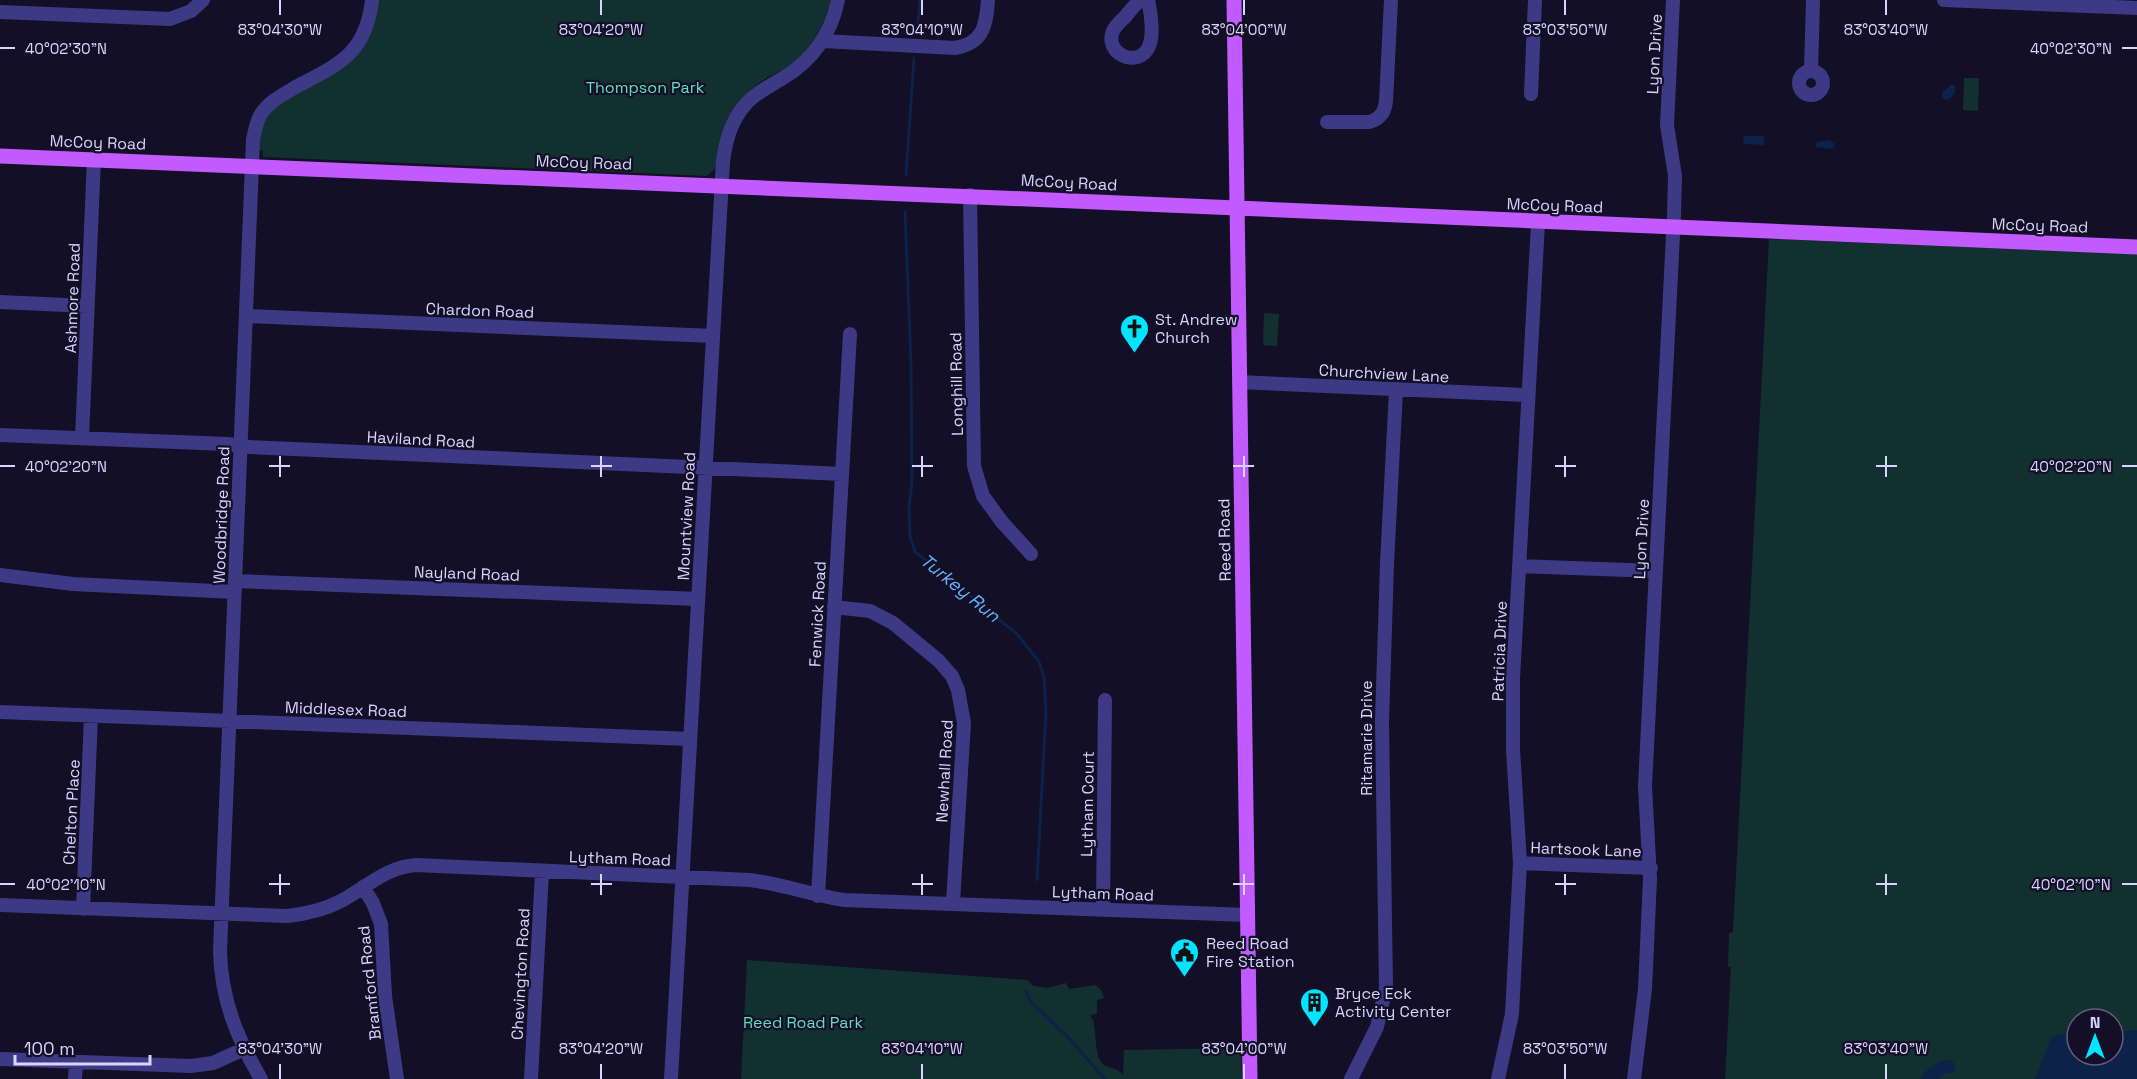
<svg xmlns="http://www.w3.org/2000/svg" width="2137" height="1079" font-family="'Space Grotesk',sans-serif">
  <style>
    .green { fill: #12302f; fill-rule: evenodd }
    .water { fill: #0c2248 }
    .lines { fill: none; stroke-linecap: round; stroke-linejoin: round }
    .stream { stroke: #0c2248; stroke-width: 3 }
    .minor { stroke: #3d3a85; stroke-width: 14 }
    .major { stroke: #c25bff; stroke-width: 15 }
    .ticks { fill: none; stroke: #d9d4ff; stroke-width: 2 }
    .labels { text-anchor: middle; stroke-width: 4.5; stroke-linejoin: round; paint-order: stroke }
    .street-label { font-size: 16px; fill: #d9d4ff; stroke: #130f26 }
    .park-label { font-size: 16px; fill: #5fe0c0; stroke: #130f26 }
    .poi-label { font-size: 16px; fill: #d9d4ff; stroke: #130f26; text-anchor: start }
    .water-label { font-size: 18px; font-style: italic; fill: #62b6ff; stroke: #130f26 }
    .ticks-label { font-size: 15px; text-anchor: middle; fill: #d9d4ff; stroke: #130f26; stroke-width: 4.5; stroke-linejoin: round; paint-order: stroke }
  </style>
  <rect width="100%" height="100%" fill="#130f26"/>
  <path class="green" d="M378 0H831C825 24 811 51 790 65 781 71 771 75 762 81 732 101 717 131 717 167L707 176 263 157V151L259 150C259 140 260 127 266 118 272 107 283 102 294 95 339 70 373 57 378 0Z
    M1964 78H1979L1978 111 1963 110Z
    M1769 239 2137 254V1079H1725L1731 967H1728L1729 933 1733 932ZM2077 1019H2113V1055H2077Z
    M1264 313 1279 314 1277 346 1263 345Z
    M747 960 1028 980 1033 986 1048 988 1066 983 1069 989 1096 985 1102 991 1104 998 1097 1000V1014L1090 1015 1093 1020C1096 1030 1095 1056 1102 1063 1108 1069 1118 1067 1123 1075L1124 1050 1240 1048 1241 1045 1242 1079H741Z"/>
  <path class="water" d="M1952 84 1955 86V92L1950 99 1945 100 1942 97V93Z
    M1744 136H1764V145L1743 144Z
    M1829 140 1835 144 1832 149 1815 147 1817 142Z
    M2137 1030V1079H2035L2051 1038 2060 1034H2077V1055H2113V1032Z
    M1950 1060 1955 1064V1072L1944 1073 1939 1079H1921C1925 1068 1939 1061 1950 1060Z"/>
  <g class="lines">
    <path class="stream" d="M917 33 920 0
      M906 175 914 58
      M905 212 911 364 912 482 909 507 910 536 915 552 957 583 977 602 1018 635 1039 662 1044 677 1046 712 1037 880
      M1026 991 1031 1002 1067 1036 1105 1079"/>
    <path class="minor" d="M1141 0C1135 4 1130 11 1125 17 1121 21 1115 26 1113 31 1104 52 1134 68 1147 50 1155 39 1151 13 1148 0
      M1944 0 2137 8
      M0 12 170 19 191 11 203 0
      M823 41 955 48C984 43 986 25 988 0
      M1799 83a12 12 0 1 1 24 0a12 12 0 1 1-24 0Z
      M1811 71 1813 0
      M1531 94 1535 0
      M1327 122H1369C1380 119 1385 112 1386 101L1391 0
      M970 195 974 466 983 496 1002 522 1031 554
      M0 302 88 306
      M246 316 713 336
      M1239 382 1528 395
      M0 435 227 444 250 447 842 474
      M82 438 94 159
      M1519 566 1656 571
      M0 575 73 584 234 592
      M235 581 698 599
      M834 607 870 611 893 623 939 661 952 676 958 690 964 723 953 903
      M0 712 690 739
      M1520 863 1651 868
      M363 887 373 903 381 924 385 996 397 1079
      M818 896 850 334
      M0 905 287 916C305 914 324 910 341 901 367 887 386 867 416 865L750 880C782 884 812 895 844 900L1248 915
      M83 909 91 716
      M1103 909 1105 700
      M0 1059 191 1066 213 1063 244 1049
      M75 1079 76 1062
      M261 1079C237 1038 221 999 220 951L253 140C255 131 256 122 261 114 269 102 282 95 294 88 337 65 366 55 372 0
      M531 1079 542 872
      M671 1079 723 161C726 140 731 121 745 105 755 93 770 86 783 78 813 60 831 34 838 0
      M1351 1079 1377 1027 1386 987 1382 721 1387 564 1396 390
      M1498 1079 1512 1014 1520 863 1513 749V678L1538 223
      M1634 1079 1645 989 1650 879 1645 786 1674 215 1675 176 1667 125 1673 0"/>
    <path class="major" d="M1234 0 1250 1079
      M0 156C712 184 1425 217 2137 247"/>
  </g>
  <path class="ticks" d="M280 0V15M601 0V15M922 0V15M1244 0V15M1565 0V15M1886 0V15M0 48H15M2122 48H2137M280 456V477M601 456V477M922 456V477M1244 456V477M1565 456V477M1886 456V477M0 466H15M269 466H290M591 466H612M912 466H933M1233 466H1254M1555 466H1576M1876 466H1897M2122 466H2137M280 874V895M601 874V895M922 874V895M1244 874V895M1565 874V895M1886 874V895M0 884H15M269 884H290M591 884H612M912 884H933M1233 884H1254M1555 884H1576M1876 884H1897M2122 884H2137M280 1064V1079M601 1064V1079M922 1064V1079M1244 1064V1079M1565 1064V1079M1886 1064V1079"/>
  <defs>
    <symbol id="church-pin" viewBox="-11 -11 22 30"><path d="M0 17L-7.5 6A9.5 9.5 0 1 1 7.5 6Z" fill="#00e5ff" stroke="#130f26"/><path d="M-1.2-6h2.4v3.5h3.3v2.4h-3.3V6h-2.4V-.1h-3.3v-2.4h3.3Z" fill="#111"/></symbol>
    <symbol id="civic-pin" viewBox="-11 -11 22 30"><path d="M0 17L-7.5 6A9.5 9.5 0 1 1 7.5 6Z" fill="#00e5ff" stroke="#130f26"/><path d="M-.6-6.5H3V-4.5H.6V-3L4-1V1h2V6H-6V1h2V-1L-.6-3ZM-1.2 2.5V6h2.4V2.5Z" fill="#111"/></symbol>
    <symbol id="building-pin" viewBox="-11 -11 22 30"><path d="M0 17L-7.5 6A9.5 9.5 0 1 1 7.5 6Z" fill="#00e5ff" stroke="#130f26"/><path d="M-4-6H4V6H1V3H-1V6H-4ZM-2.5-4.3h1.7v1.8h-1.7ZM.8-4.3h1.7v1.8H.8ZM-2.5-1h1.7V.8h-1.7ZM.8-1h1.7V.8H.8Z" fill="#111"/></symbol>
  </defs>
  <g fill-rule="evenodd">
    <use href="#church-pin" x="1118" y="312" width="33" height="45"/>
    <use href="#civic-pin" x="1168" y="936" width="33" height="45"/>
    <use href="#building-pin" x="1298" y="986" width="33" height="45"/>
  </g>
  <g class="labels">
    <g class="street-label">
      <text transform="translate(1654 54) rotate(-87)" y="6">Lyon Drive</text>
      <text transform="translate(98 142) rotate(2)" y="6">McCoy Road</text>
      <text transform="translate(584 162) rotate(2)" y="6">McCoy Road</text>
      <text transform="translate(1069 182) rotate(3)" y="6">McCoy Road</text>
      <text transform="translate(1555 205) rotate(2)" y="6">McCoy Road</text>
      <text transform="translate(2040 225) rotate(2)" y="6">McCoy Road</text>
      <text transform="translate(72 298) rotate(-88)" y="6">Ashmore Road</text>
      <text transform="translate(480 310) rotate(2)" y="6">Chardon Road</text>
      <text transform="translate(1384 373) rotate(3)" y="6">Churchview Lane</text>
      <text transform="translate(956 384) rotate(-91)" y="6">Longhill Road</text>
      <text transform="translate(421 439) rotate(3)" y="6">Haviland Road</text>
      <text transform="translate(221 515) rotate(-88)" y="6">Woodbridge Road</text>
      <text transform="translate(686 516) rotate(-87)" y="6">Mountview Road</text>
      <text transform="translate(1641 539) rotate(-87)" y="6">Lyon Drive</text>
      <text transform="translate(1224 540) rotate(-91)" y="6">Reed Road</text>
      <text transform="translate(467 573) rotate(2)" y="6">Nayland Road</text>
      <text transform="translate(817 614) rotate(-87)" y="6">Fenwick Road</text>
      <text transform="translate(1499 651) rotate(-88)" y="6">Patricia Drive</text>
      <text transform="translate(346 709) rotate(2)" y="6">Middlesex Road</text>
      <text transform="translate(1366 738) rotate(-90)" y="6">Ritamarie Drive</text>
      <text transform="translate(944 771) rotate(-87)" y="6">Newhall Road</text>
      <text transform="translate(1087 804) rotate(-89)" y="6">Lytham Court</text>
      <text transform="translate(71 812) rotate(-87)" y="6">Chelton Place</text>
      <text transform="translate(1586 849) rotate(2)" y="6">Hartsook Lane</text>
      <text transform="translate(620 858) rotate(2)" y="6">Lytham Road</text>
      <text transform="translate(1103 893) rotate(2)" y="6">Lytham Road</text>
      <text transform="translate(520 974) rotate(-87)" y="6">Chevington Road</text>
      <text transform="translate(369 983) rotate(-96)" y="6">Bramford Road</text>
    </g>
    <g class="park-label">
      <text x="645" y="93">Thompson Park</text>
      <text x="803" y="1028">Reed Road Park</text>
    </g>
    <g class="poi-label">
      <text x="1155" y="325">St. Andrew<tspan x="1155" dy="18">Church</tspan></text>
      <text x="1206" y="949">Reed Road<tspan x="1206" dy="18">Fire Station</tspan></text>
      <text x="1335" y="999">Bryce Eck<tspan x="1335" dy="18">Activity Center</tspan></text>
    </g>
    <g class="water-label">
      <text transform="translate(960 588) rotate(39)" y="6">Turkey Run</text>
    </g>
  </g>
  <g class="ticks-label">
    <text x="280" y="35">83°04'30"W</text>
    <text x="601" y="35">83°04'20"W</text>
    <text x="922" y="35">83°04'10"W</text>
    <text x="1244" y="35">83°04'00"W</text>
    <text x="1565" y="35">83°03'50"W</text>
    <text x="1886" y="35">83°03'40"W</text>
    <text x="66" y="54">40°02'30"N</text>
    <text x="2071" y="54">40°02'30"N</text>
    <text x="66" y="472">40°02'20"N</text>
    <text x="2071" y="472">40°02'20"N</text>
    <text x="66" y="890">40°02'10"N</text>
    <text x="2071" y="890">40°02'10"N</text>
    <text x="280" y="1054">83°04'30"W</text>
    <text x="601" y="1054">83°04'20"W</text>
    <text x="922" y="1054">83°04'10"W</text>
    <text x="1244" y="1054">83°04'00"W</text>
    <text x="1565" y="1054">83°03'50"W</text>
    <text x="1886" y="1054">83°03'40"W</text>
  </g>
  <g transform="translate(2095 1037)"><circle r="28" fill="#130f26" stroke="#625e7d" stroke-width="1.5"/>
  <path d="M0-4.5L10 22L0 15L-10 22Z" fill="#00e5ff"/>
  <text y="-9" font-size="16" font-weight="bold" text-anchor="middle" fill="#d9d4ff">N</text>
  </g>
  <path d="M15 1055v9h135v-9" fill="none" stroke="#d9d4ff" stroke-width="3"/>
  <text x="24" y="1055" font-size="18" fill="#d9d4ff" stroke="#130f26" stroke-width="4.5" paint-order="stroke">100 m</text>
</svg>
